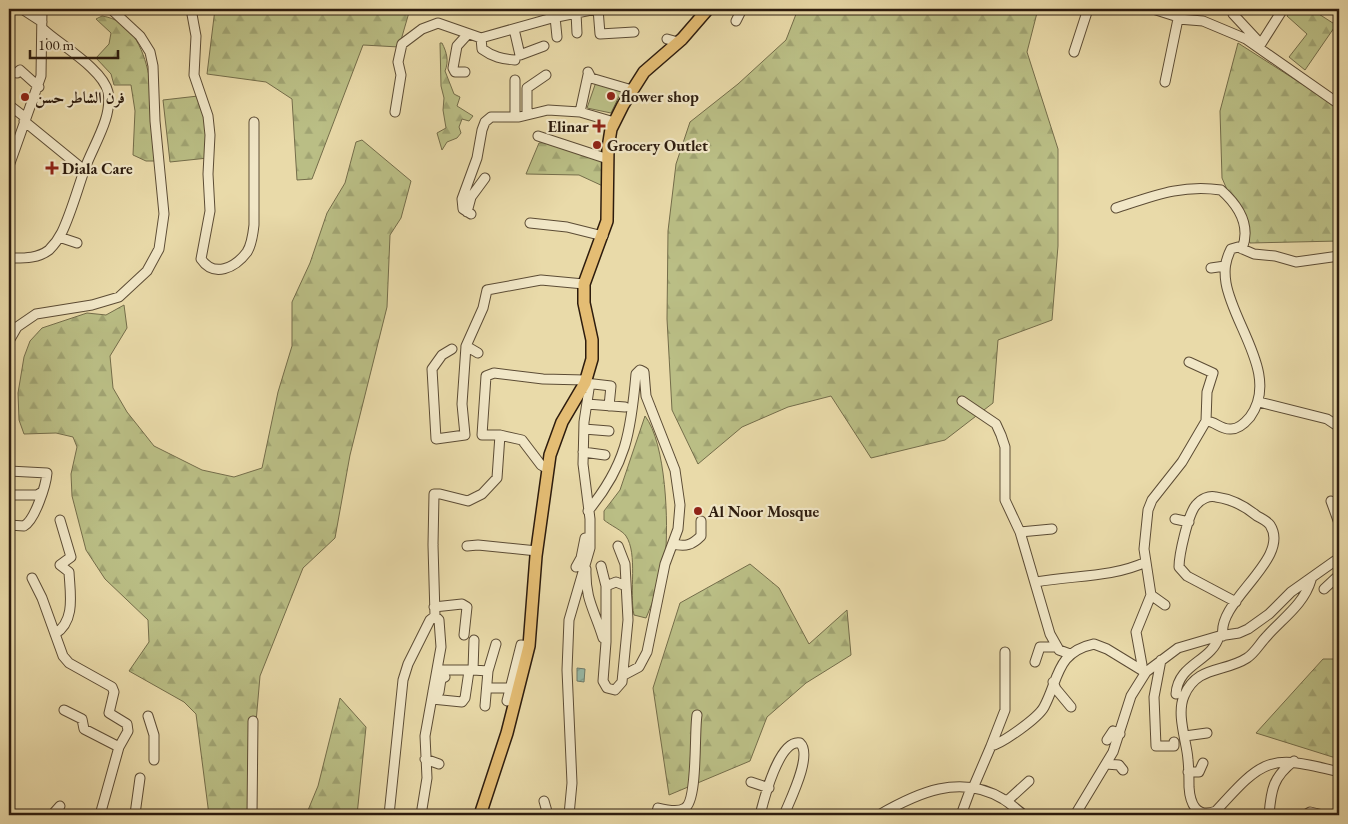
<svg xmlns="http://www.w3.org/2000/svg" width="1348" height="824" font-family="'EB Garamond',Amiri,serif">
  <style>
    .green { fill: #babe85; stroke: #746d4a }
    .forest { fill: url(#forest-firs); stroke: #746d4a }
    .water { fill: url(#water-waves); stroke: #6d7b6b }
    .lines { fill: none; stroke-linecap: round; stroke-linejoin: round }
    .minor-casing { stroke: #5c4c35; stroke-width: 11 }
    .major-casing { stroke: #2d1c0e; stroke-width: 14 }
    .minor { stroke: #f1e7c7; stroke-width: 9 }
    .major { stroke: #e4bd74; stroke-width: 11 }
    .poi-dot { fill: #8f2418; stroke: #f1e7c7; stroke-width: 2 }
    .labels { text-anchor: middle; stroke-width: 4.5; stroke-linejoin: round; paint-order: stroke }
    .poi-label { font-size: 16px; font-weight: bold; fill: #2d1c0e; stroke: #f1e7c7; text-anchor: start }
  </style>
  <defs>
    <pattern id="forest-firs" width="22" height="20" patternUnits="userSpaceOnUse" patternTransform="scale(1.25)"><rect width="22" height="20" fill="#babe85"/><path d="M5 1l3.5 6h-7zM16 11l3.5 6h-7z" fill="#a0a372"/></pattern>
    <pattern id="water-waves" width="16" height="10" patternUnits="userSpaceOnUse" patternTransform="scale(1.25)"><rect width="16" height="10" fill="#97bba9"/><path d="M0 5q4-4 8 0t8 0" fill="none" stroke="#82a090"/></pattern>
  </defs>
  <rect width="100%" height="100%" fill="#e9daa9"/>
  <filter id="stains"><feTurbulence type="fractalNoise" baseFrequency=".004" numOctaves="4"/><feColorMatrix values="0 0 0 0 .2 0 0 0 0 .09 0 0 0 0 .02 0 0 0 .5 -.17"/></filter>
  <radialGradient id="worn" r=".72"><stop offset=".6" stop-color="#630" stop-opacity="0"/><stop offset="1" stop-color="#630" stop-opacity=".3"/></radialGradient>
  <path class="green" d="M596 82 622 90 611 113 587 108Z"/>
  <path class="forest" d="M215 9H410L399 47 363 45 312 179 297 180 292 99 266 82 207 74Z
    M798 9H1038L1027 52 1058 149V246L1052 320 998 340 993 403 945 440 871 458 831 396 788 407 742 427 698 464 672 410 667 319 668 231 676 164 690 122 738 84 786 40Z
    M1291 9H1311L1336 25 1305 70 1289 57 1307 34 1287 16Z
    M102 16C158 24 153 119 157 161H146L133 155 135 111 131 85H114L111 74 96 58 109 44 111 33 96 19Z
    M440 43H442C447 53 449 61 445 71L454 94 460 97 457 106 473 116 469 121 462 119 459 127 461 133 457 138 447 142 442 150 437 133 446 128 443 110 444 98 441 86Z
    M1238 43 1327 100 1339 111V241L1250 243 1222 178 1220 111Z
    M198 96 204 111 208 158 170 162 163 100Z
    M362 140 411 181 401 218 390 235 387 307 350 455 335 538 303 568 260 676 248 815H209L196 714 184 702 129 671 149 642 148 620 105 579 86 550 72 496 71 474 77 447 73 437 56 433 24 434 19 420 18 393 24 357 30 341 42 328 87 313 106 315 124 305 127 328 110 356 113 388 127 412 154 446 202 470 234 477 262 468 278 392 292 346V302L310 263 327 213 345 183 356 142Z
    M548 142 603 159 605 187 579 175 526 174 539 143Z
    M645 416C666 443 669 524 665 559 662 579 654 599 646 618L634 615C629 592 638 554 626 536 623 531 610 525 604 520V511L620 490Z
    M750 564 779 588 809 644 847 610 851 655 806 683 767 717 750 761 669 795 653 688 680 603Z
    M1323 659H1339V759L1256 733Z
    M340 698 366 727 357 815H306L318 786Z"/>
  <path class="water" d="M577 668 585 669 584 682 577 681Z"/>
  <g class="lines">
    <defs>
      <path id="minor" d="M22 9 42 22
        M100 9H116
        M191 9 196 36 194 75 208 116 210 135 208 174 210 211 201 259C214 278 235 268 247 252 252 244 253 234 254 225V122
        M598 9 600 34 634 32
        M1153 9 1175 16 1178 19 1203 21 1246 39 1339 104
        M576 13 577 33
        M1233 14 1260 43
        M555 17 557 37
        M736 21 742 9
        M514 29 520 55 544 46
        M481 38 482 49C493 57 502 59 515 60
        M667 39 678 42
        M1259 47 1283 9
        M1074 52 1088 9
        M465 72H455L453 68 457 46 467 35
        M588 72 591 78 632 90
        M17 73 20 70 39 87
        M515 80V117
        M1165 82 1178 19
        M9 105 26 118
        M395 112 401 75 398 62 402 44 422 29 438 23 481 38 552 18 596 9
        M580 112 588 75
        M527 114V88L546 75
        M24 121 84 170
        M538 136 608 159
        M9 166 41 76 42 9
        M1116 208C1153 196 1182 184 1221 190 1239 206 1251 226 1242 249
        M467 212 471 197 485 178
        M471 214 463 209 462 199 477 158 482 130 485 122 491 117H519L548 110 580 112 614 122
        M530 223 567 227 603 236
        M59 237 77 243
        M9 258C23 258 37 259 49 250 54 245 59 238 62 232 71 213 77 191 84 171 92 147 113 118 108 92 103 69 60 45 43 29
        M1211 268 1225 266
        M9 341 17 327 36 314 92 305 119 297 147 271 159 249 164 214 155 121 153 66 150 52 140 36 112 10
        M452 349 442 355 432 369 436 439 465 435 462 404 466 346
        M478 353 466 346 483 308 487 290 541 280 584 284
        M1189 362 1213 373 1207 392 1206 421
        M585 383 611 386 609 406
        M962 401 996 424 1001 435 1005 447V500L1020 532 1050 634 1059 650 1070 654
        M1259 402 1327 419 1339 427
        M587 404 625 407
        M584 429 609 431
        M500 435H482L486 376 494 373 543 379 585 380
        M583 452 605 455
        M9 471 47 473C46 485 35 520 24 526L9 525
        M9 495H37L42 492
        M1331 501 1339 523
        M588 511C626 465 631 432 636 374L640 370 644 372 646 396 675 470 680 505 678 529 665 564 647 652 639 667 624 675
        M1175 519 1189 522
        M1020 532 1052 529
        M673 544C686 547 692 545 701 536V521
        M467 546 478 545 537 551
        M601 566 606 586V642L603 681 607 688 615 690 622 682 628 620 625 564 618 546
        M576 567 581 558 585 538
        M586 569C585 600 595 611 603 638
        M32 578 42 598 63 656 69 663 112 687 114 692 109 713 127 724 128 731 119 747 100 815
        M1311 580C1304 604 1283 618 1267 636 1260 643 1255 653 1247 658 1224 673 1197 665 1184 696 1176 715 1187 742 1188 760 1189 769 1189 778 1189 787 1190 803 1196 819 1216 811 1264 758 1269 754 1339 772
        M1036 582C1073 575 1111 578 1146 562
        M606 586 616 582 626 586
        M1324 589 1339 575
        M1151 595 1165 605
        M434 607 462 604 467 607 464 635
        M435 616 433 545 434 494H440L468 501 482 494 497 478 500 435 522 440 541 465 548 469
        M55 634C76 621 70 593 69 572L60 565 71 557 60 520
        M1223 636C1216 601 1292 559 1270 525 1267 521 1261 518 1257 516 1245 506 1231 499 1216 497 1209 495 1201 499 1196 505 1188 514 1179 555 1179 567L1187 576 1236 602
        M1161 660 1154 697 1156 746H1174V742
        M1035 662 1040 647H1057
        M1140 669 1142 665 1136 632 1151 595 1144 549 1148 510 1152 500 1182 462 1206 421C1215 421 1221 430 1231 429 1239 429 1245 423 1250 417 1280 376 1233 325 1226 283 1224 270 1225 261 1231 249L1238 247 1254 254 1275 256 1296 262 1339 256
        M437 670H473L474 640
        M473 670 488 671 496 644
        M1053 682 1056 689 1071 707
        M489 688H510
        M433 691 439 692 441 679 445 677
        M1176 694C1178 663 1212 662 1219 636
        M432 699 462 702 465 698 469 671
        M507 701 521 645 529 646
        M485 706 488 671
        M64 710 82 719 84 729 119 747
        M148 716 154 735V760
        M1185 736 1207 733
        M1107 740 1113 731 1120 734
        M991 746 1005 710V652
        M425 759 439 764
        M1106 764 1119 765 1123 770
        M1188 772H1199L1203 763
        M751 782 769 788
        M973 788 991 746C1003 743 1038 718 1044 707 1059 679 1056 652 1094 644L1107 649 1143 671
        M544 801 548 815
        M1007 801 1029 781
        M52 815 60 806
        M131 815 135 814 140 778
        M252 815 253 721
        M389 815 403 680 408 664 430 620 435 616 439 620 441 647 425 736 427 778 421 815
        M569 815 572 783 567 670 569 620 590 548V519L583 464 584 422 589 389 583 387
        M656 815 658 808C666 810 678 813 685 808 698 800 694 733 697 715
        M760 815C764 799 779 739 800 743 813 755 790 800 784 815
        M879 815C917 793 960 773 1003 799 1010 803 1017 810 1024 815
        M961 815 971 788
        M1058 815H1059
        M1075 815 1113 752 1131 696 1146 672 1178 648 1219 636 1239 633 1248 629 1269 614 1291 592 1339 558
        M1269 815C1271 790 1273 777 1294 761
        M1305 815 1310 812 1323 815"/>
      <path id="major" d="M480 815 507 733 529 646 536 556 550 455 562 422 585 383 592 359V340L584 303V284L607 221 608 148 611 129 623 105 644 72 682 39 708 9"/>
    </defs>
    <use href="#minor" class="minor-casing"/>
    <use href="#major" class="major-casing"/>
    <use href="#minor" class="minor"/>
    <use href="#major" class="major"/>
  </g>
  <g class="poi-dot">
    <circle cx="611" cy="96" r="5"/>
    <circle cx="25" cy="97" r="5"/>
    <path d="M596.5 118.5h5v5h5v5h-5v5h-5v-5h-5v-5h5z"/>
    <circle cx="597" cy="145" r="5"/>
    <path d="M49.5 160.5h5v5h5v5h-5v5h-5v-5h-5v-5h5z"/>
    <circle cx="698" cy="511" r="5"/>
  </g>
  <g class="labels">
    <g class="poi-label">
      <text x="621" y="102">flower shop</text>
      <text x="35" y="103">فرن الشاطر حسن</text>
      <text x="589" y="132" text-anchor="end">Elinar</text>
      <text x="607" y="151">Grocery Outlet</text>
      <text x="62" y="174">Diala Care</text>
      <text x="708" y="517">Al Noor Mosque</text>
    </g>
  </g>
  <rect width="1348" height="824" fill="none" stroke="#e9daa9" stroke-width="30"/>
  <rect x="10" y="10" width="1328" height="804" fill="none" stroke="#2d1c0e" stroke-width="2.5"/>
  <rect x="15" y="15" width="1318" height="794" fill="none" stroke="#2d1c0e"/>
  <path d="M30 50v8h88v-8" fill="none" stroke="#2d1c0e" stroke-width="2.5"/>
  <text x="38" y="50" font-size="15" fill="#2d1c0e" stroke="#f1e7c7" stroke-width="4" paint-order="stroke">100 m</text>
  <rect width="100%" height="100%" filter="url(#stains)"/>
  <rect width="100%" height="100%" fill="url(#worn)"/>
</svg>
